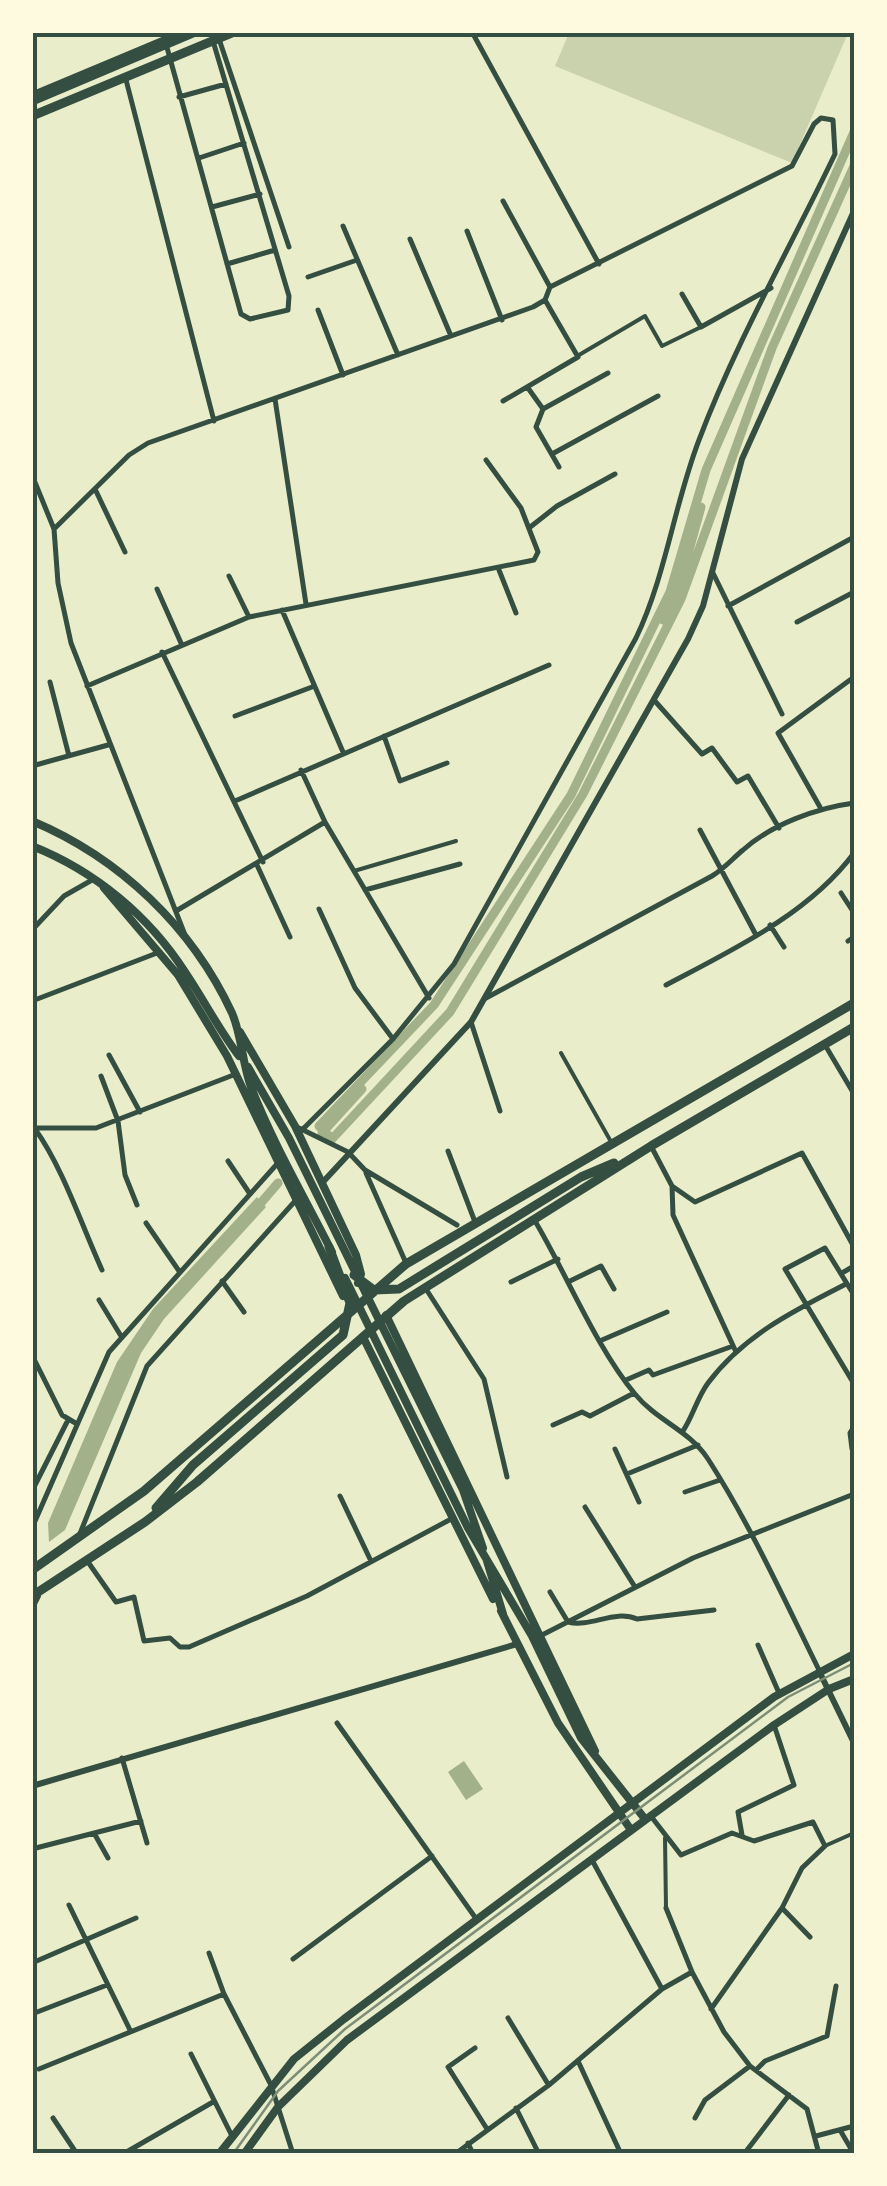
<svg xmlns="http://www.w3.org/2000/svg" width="887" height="2186" font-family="Karla,sans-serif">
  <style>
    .green { fill: #cad2ad }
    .water { fill: #a3b18a }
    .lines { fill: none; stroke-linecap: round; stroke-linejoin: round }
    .canal { stroke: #a3b18a; stroke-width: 9 }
    .pedestrian { stroke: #344e41; stroke-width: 4 }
    .minor { stroke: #344e41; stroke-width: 5 }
    .tertiary { stroke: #344e41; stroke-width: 6 }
    .secondary { stroke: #344e41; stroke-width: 8 }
    .primary { stroke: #344e41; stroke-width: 9 }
    .rail { stroke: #7c8e77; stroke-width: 2.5 }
    .neatline { fill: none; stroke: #344e41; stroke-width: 4 }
  </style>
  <rect width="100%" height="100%" fill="#e9edc9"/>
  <path class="green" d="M569 33H848L792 163 555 66Z"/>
  <path class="water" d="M257 1197 266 1207 164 1319 141 1353 65 1530 49 1542 48 1523 117 1362 153 1309Z
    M464 1761 483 1789 466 1800 448 1772Z"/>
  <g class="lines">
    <path class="canal" d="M854 132 706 470 670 592 571 795 434 1005 319 1126 332 1139 450 1012 583 794 681 599 772 348 854 166
      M663 620 678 590 701 507
      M322 1133 362 1089
      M254 1211 278 1183"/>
    <path class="pedestrian" d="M579 355 645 316 662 346 701 327
      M354 871 456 841
      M561 1053 610 1140
      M32 1610 39 1596
      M665 1838 666 1908
      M827 1845 854 1833"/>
    <path class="minor" d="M472 32 599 264
      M219 39 289 247
      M166 44 241 314 250 319 288 310 289 296 213 41
      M125 76 214 421
      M32 94 180 32
      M179 97 226 84
      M199 158 244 143
      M503 201 550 287
      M212 207 260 194
      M343 226 398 355
      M467 231 502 320
      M410 239 451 336
      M227 264 275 250
      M308 277 357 260
      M682 294 701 327 771 288
      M318 310 343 375
      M528 388 543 409 536 427 559 467
      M275 399 306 604
      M503 401 578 357 545 300
      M543 409 608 373
      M552 454 658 396
      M32 475 54 529 58 583 71 643 185 935
      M95 489 125 552
      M529 528 557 506 615 474
      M54 529 129 455 148 443 533 307 545 300 550 287 792 166 814 124 821 118 833 120 835 154C790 248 736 342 699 440 674 505 666 575 636 638L454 964 393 1039 302 1130
      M499 570 516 613
      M713 573 782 714
      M229 576 249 617
      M157 589 181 643
      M728 606 854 537
      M282 610 343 752
      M797 622 854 592
      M162 652 263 862
      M50 682 69 756
      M87 686 249 617 534 560 538 552 521 508 486 460
      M654 700 702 754 712 748 737 782 748 776 779 828
      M235 716 312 687
      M384 736 400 781 447 763
      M32 766 108 745
      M301 770 325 822 429 998
      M235 801 549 665
      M820 807 778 733 854 677
      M700 830 756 935
      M257 865 290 937
      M365 890 460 864
      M841 893 854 913
      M319 909 355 988 393 1039
      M176 911 325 822
      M770 925 784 947
      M32 930 64 896 92 880
      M848 941 854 937
      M666 985C732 950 809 914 854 853
      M486 998 712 876C725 868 732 859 743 850 772 824 817 808 854 803
      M32 1001 157 953
      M471 1022 500 1111
      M825 1045 854 1094
      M109 1055 140 1112
      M101 1076 118 1121 125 1175 137 1205
      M32 1128H96L236 1074
      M299 1128 348 1152 365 1170 457 1225
      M35 1129C62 1166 82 1226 102 1270
      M651 1146 672 1186 673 1215 736 1352
      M448 1151 475 1222
      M228 1161 250 1194
      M366 1173 406 1263
      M672 1186 695 1202 802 1153 854 1247
      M535 1221C567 1275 596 1347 635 1394 657 1421 689 1430 708 1459 751 1526 784 1599 819 1670
      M146 1223 179 1271
      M842 1273 854 1266
      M222 1281 244 1312
      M570 1281 601 1266 614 1289
      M511 1282 558 1259
      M426 1289 484 1379 507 1477
      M854 1295 825 1248 785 1269 854 1384
      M99 1300 121 1336
      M602 1340 667 1312
      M32 1355 62 1415 77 1424
      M626 1380 649 1370 653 1375 733 1346
      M553 1425 582 1412 590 1416 634 1393
      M683 1431C693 1416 697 1398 708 1383 744 1335 795 1310 846 1284
      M615 1449 639 1502
      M852 1449 850 1433 854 1427
      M627 1474 698 1445
      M32 1491 67 1422
      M685 1492 720 1480
      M340 1496 370 1559
      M585 1507 635 1587
      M32 1528 109 1352 277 1164
      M79 1536 147 1366 296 1200
      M88 1562 116 1602 134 1597 144 1641 170 1638 180 1647H189L307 1596 453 1518
      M550 1592 568 1622C591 1628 614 1609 637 1619L714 1610
      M542 1635 693 1558 854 1494
      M758 1645 779 1693
      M337 1723 477 1920
      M122 1758 147 1843
      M650 1815 681 1855 732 1833 754 1841 813 1822 825 1846 802 1868 782 1908 711 2009
      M94 1833 108 1858
      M742 1835 738 1812 794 1785 774 1725
      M32 1849 141 1821
      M592 1860 662 1989
      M69 1905 130 2030
      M666 1908 692 1972 724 2032 750 2066 807 2109 819 2154
      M782 1908 810 1937
      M209 1953 224 1994 271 2085 293 2154
      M293 1959 432 1856
      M32 1963 136 1918
      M32 2014 107 1985
      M508 2018 548 2084
      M475 2048 448 2067 487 2129
      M191 2054 232 2136
      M578 2061 621 2154
      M39 2069 224 1994
      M756 2070 765 2061 827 2036 836 1986
      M516 2108 539 2154
      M53 2118 77 2154
      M695 2118 705 2100 750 2066
      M840 2130 854 2154
      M816 2136 854 2126
      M468 2143 473 2154
      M123 2154 213 2102
      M455 2154 549 2085 662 1989 692 1972
      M744 2154 789 2095"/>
    <path class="tertiary" d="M322 1183 471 1022 688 639 703 606 742 459 854 211
      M819 1671 854 1743
      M32 1786 517 1644"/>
    <path class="secondary" d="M32 821C120 858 192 927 232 1013 242 1036 242 1063 251 1087 273 1144 305 1198 332 1252
      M32 846C95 871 149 916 185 972 204 1000 219 1030 239 1056
      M104 888 178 975 227 1056 343 1296
      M240 1032 295 1126 356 1255 361 1274 358 1283
      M248 1067 289 1138 463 1490 483 1548
      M345 1278 468 1528 532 1636 581 1738 645 1819
      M386 1315 595 1751
      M363 1337 493 1599
      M487 1561 503 1614
      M501 1611 558 1723 631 1830
      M219 2154 294 2059 344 2019 774 1697 854 1654
      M244 2154 278 2107 347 2040 774 1725 829 1689 854 1679"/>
    <path class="primary" d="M32 101 195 32
      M32 116 234 32
      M354 1275 374 1290 399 1289 581 1177 614 1163
      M156 1508 193 1465 343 1335 350 1303 329 1247
      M32 1570 144 1491 406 1264 854 1003
      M32 1596 145 1522 197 1482 404 1301 651 1146 854 1027"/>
    <path class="rail" d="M233 2154 278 2091 345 2029 788 1697 854 1663"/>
  </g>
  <rect width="887" height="2186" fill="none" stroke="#fefae0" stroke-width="70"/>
  <rect x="35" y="35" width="817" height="2116" class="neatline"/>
</svg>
